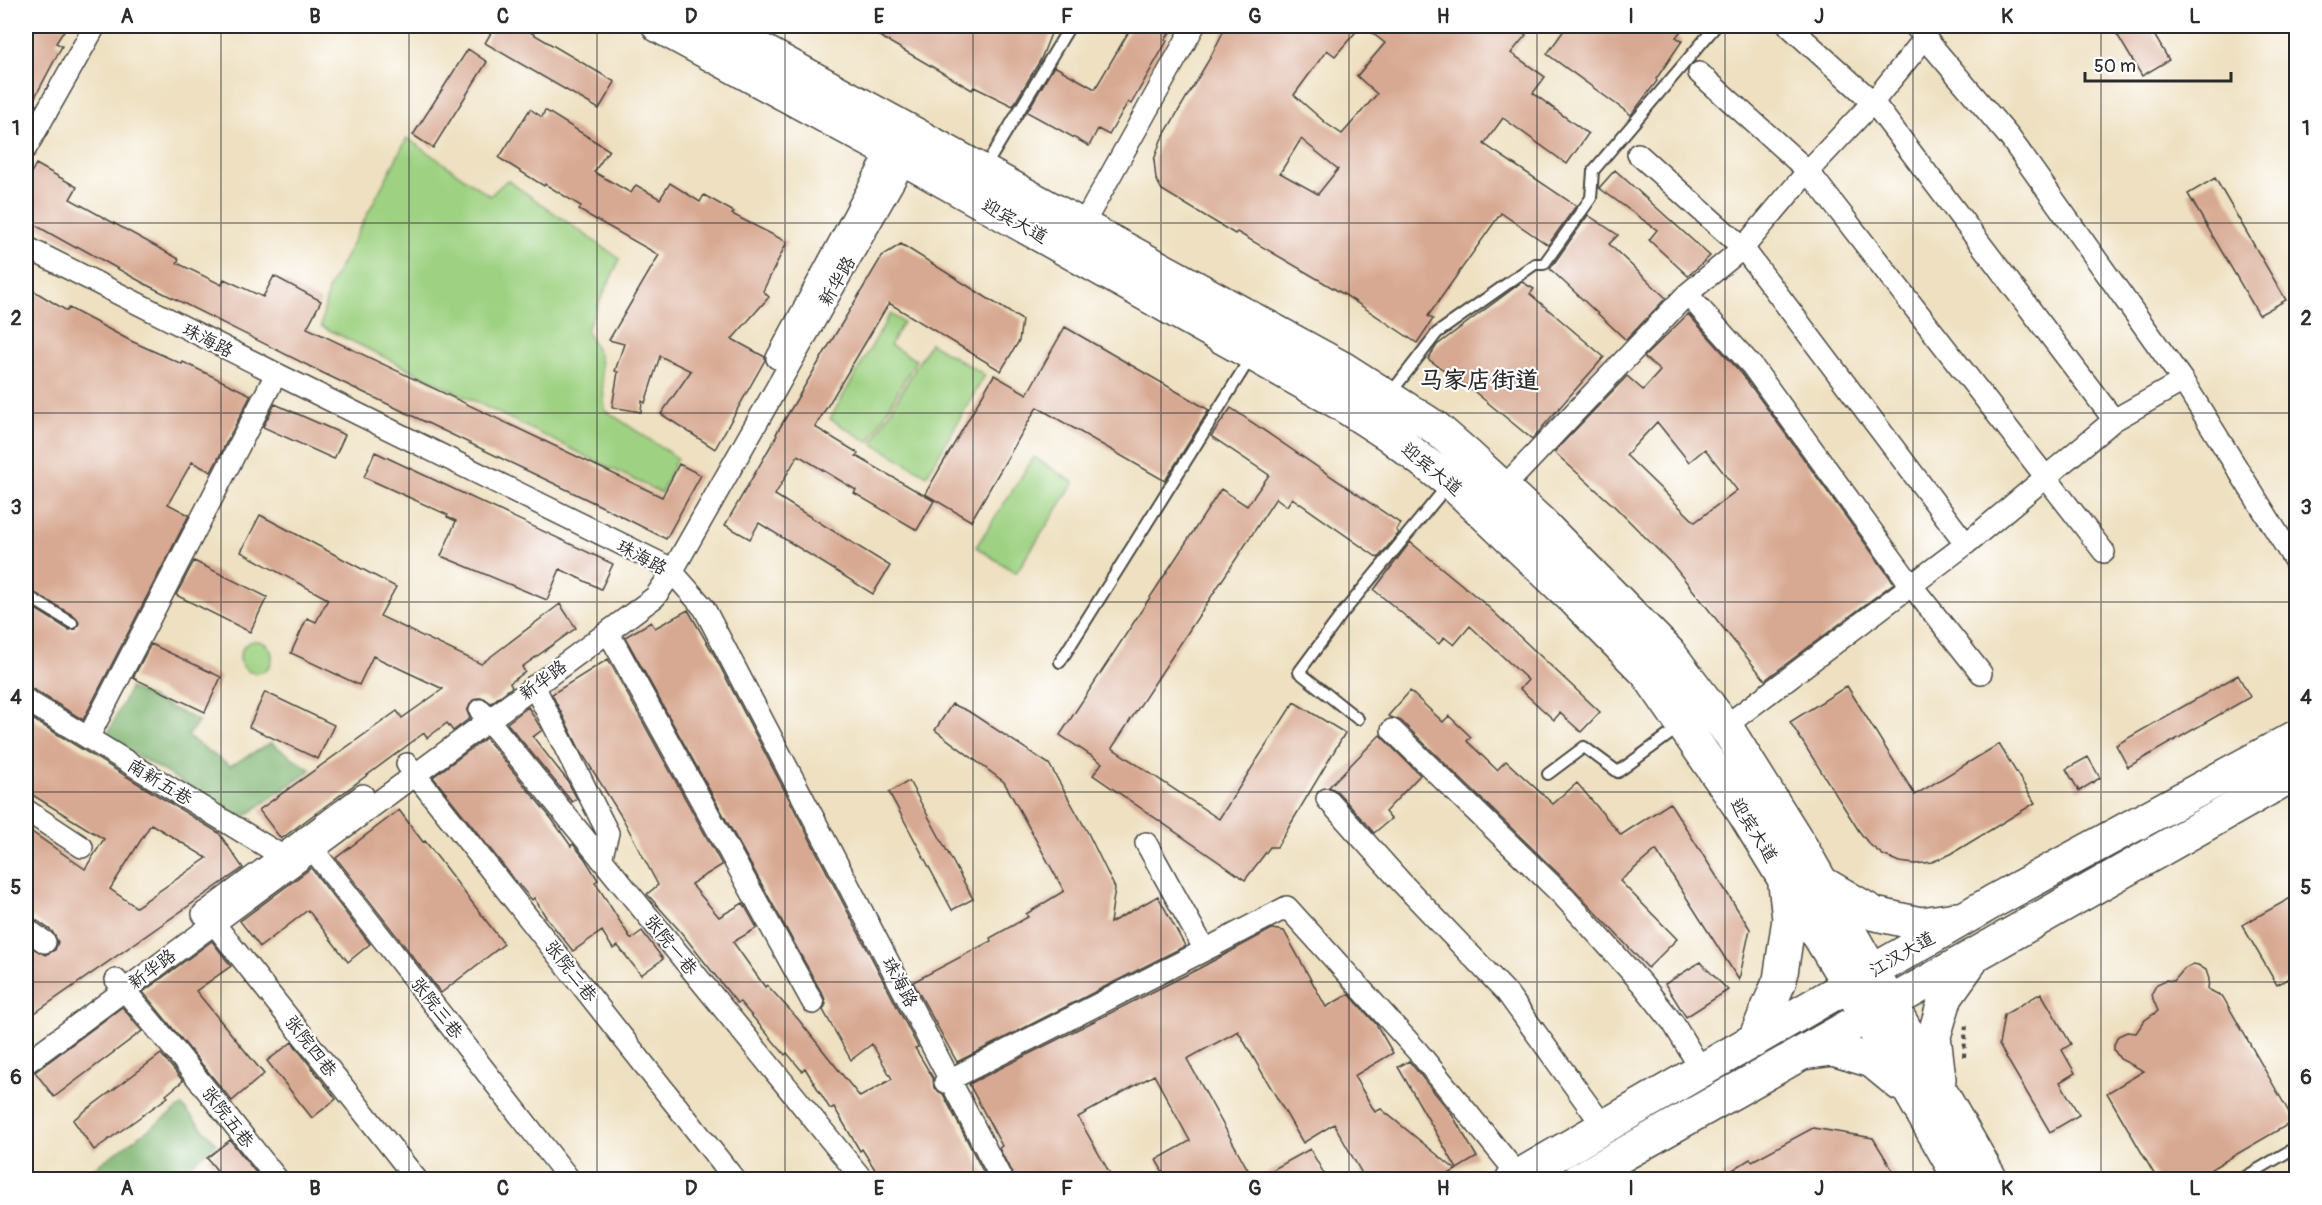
<svg xmlns="http://www.w3.org/2000/svg" width="2322" height="1205" font-family="Pangolin,'LXGW WenKai TC',sans-serif">
  <style>
    .green { fill: #9ed282; stroke: #647e56; stroke-width: 1.5 }
    .forest { fill: #7eb470; stroke: #54704e; stroke-width: 1.5 }
    .building { fill: #d8a992; fill-rule: evenodd }
    .lines { fill: none; stroke-linecap: round; stroke-linejoin: round }
    .lane-casing { stroke: #484641; stroke-width: 14 }
    .street-casing { stroke: #484641; stroke-width: 24 }
    .primary-casing { stroke: #484641; stroke-width: 36 }
    .path { stroke: #484641; stroke-width: 4; stroke-dasharray: 4.5 4.5; stroke-linecap: butt }
    .lane { stroke: #fff; stroke-width: 10 }
    .street { stroke: #fff; stroke-width: 21 }
    .primary { stroke: #fff; stroke-width: 33 }
    .grid { fill: none; stroke: #2b2b2b; stroke-width: 1.5; stroke-opacity: 0.55 }
    .labels { text-anchor: middle; stroke-width: 4.5; stroke-linejoin: round; paint-order: stroke }
    .street-label { font-size: 18px; fill: #2b2b2b; stroke: #fff }
    .district-label { font-size: 24px; font-weight: bold; fill: #2b2b2b; stroke: #fff }
    .neatline { fill: none; stroke: #2b2b2b; stroke-width: 2 }
    .grid-label { font-size: 20px; text-anchor: middle; font-weight: bold; fill: #2b2b2b }
  </style>
  <rect width="100%" height="100%" fill="#fff"/>
  <filter id="ink" filterUnits="userSpaceOnUse"><feTurbulence type="fractalNoise" baseFrequency=".0167" numOctaves="2"/><feDisplacementMap in="SourceGraphic" scale="12" xChannelSelector="R" yChannelSelector="G"/><feConvolveMatrix kernelMatrix="1 2 1 2 8 2 1 2 1" color-interpolation-filters="sRGB"/></filter>
  <filter id="wash" filterUnits="userSpaceOnUse"><feTurbulence type="fractalNoise" baseFrequency=".008" numOctaves="4" result="noise"/><feDisplacementMap in="SourceGraphic" scale="24" xChannelSelector="R" yChannelSelector="G"/><feGaussianBlur stdDeviation="1.35" result="paint"/><feColorMatrix in="noise" values="0 0 0 0 0 0 0 0 0 0 0 0 0 0 0 0 0 1.4 0 .05"/><feComposite in="paint" operator="in"/></filter>
  <g filter="url(#wash)">
    <rect width="100%" height="100%" fill="#eee0c0"/>
    <path class="green" d="M407 138 490 196 507 180 620 259 586 330 600 357 605 410 677 458 661 493 321 326 328 290Z
      M890 314 903 322 890 345 916 360 869 442 830 419Z
      M930 343 985 375 927 475 872 443Z
      M1034 457 1074 483 1016 573 976 547Z
      M240 657a16 16 0 1 1 32 0a16 16 0 1 1-32 0Z"/>
    <path class="forest" d="M130 688 199 721 187 736 230 766 271 743 311 770 242 818 106 737Z
      M182 1106 217 1144 187 1167 194 1179H78Z"/>
    <g id="blocks">
      <path class="building" d="M26 26H67L56 43 62 46 26 114Z
        M495 26H520L615 82 599 109 485 43Z
        M862 26H1054L1041 59 1013 106 974 87 972 90Z
        M1132 26H1174L1165 40 1167 41 1131 104 1128 102 1109 135 1098 129 1089 146 1027 112 1054 66 1095 89Z
        M1226 26H1361L1335 56 1327 50 1294 95 1327 124 1342 134 1377 94 1357 76 1385 43 1363 26H1514L1526 35 1511 53 1545 77 1533 93 1588 134 1567 164 1503 118 1484 144 1576 206 1548 245 1501 213 1428 316 1433 319 1417 343 1345 295 1237 232 1235 234 1162 190 1156 179 1154 160 1161 140 1210 58ZM1301 139 1338 169 1318 194 1280 173Z
        M1567 26H1685L1676 37 1682 41 1656 79 1657 81 1631 115 1547 54Z
        M2112 26H2149L2169 60 2142 76Z
        M468 49 487 62 433 148 413 135Z
        M530 109 542 117 545 110 609 150 594 172 631 193 636 185 660 199 670 183 700 202 704 195 734 212 732 214 787 242 763 291 769 297 732 339 765 357V360L715 449 661 414 691 371 660 356 645 403 642 401 641 412 612 407 618 372 615 371 624 344 609 340 659 255 579 210 581 206 545 184 544 186 499 158Z
        M36 164 77 187 70 199 179 259 177 263 222 285 224 279 263 297 274 276 321 301 307 328 662 497 679 464 701 475 666 539 603 507 325 374 145 284 77 246 76 248 26 220V182Z
        M1615 170 1710 256 1688 276 1649 240 1657 230 1599 188Z
        M2215 178 2286 300 2259 315 2188 194Z
        M1588 215 1618 235 1609 244 1666 298 1626 340 1550 269Z
        M901 244 1022 320 1019 341 1001 371 889 303 815 427 858 453 856 456 934 501 917 530 854 493 856 490 798 455 775 495 890 566 873 594 759 523 750 539 725 525 777 435 776 434 882 256Z
        M1522 282 1534 289 1530 294 1604 357 1532 439 1470 388 1428 359 1437 345Z
        M26 286 67 311 69 308 131 341 182 364 183 362 251 395 211 472 192 462 168 504 189 515 83 720 33 689 26 687V603L69 630 76 629 79 623 76 617 26 588V540L31 531 26 527Z
        M1688 314 1742 374 1894 583 1765 680 1672 564 1613 505 1554 452 1627 376 1643 390 1660 371 1644 357ZM1657 422 1689 462 1705 449 1737 490 1695 522 1626 455Z
        M1065 327 1209 410 1165 481 1037 407 971 521 925 494 994 375 1027 394Z
        M275 404 345 435 334 459 263 427Z
        M1231 408 1401 524 1396 530 1399 533 1378 558 1292 498 1287 506 1276 498 1112 748 1219 819 1294 702 1345 733 1277 847H1270L1245 880 1093 775 1102 763 1060 735 1221 489 1247 506 1269 475 1211 436Z
        M375 452 613 564 601 589 560 569 547 600 441 556 456 521 447 517 448 515 364 477Z
        M260 515 396 587 380 616 481 664 560 604 576 628 522 667 525 672 510 683 512 687 491 703 484 698H477L472 701 467 711 470 718 453 731 447 723 427 738 424 733 281 839 259 810 397 711 402 718 443 689 373 656 359 685 291 653 307 618 316 622 328 599 241 552Z
        M1410 542 1484 603 1600 712 1581 732 1560 713 1554 720 1520 689 1528 680 1470 626 1454 645 1444 637 1439 644 1374 590Z
        M194 561 267 597 250 632 176 595Z
        M688 610 713 653 918 1047 915 1048 933 1078 934 1088 943 1094 987 1179H881L862 1149 860 1151 834 1107 830 1109 805 1068 802 1071 787 1053 785 1055 740 1002 737 1003 680 931 647 894 658 885 623 819 580 750 552 694 608 659 722 865 691 884 719 917 743 903 757 928 733 942 765 987 767 985 798 1019 860 1097 892 1079 872 1044 851 1060 823 1010 826 1004 824 997 625 637 651 622 655 628Z
        M151 644 221 677 205 712 133 678Z
        M2238 675 2250 697 2128 767 2116 745Z
        M1847 686 1915 795 1999 744 2035 803 1951 854 1932 862 1915 864 1899 862 1883 855 1869 844 1859 831 1790 722Z
        M1410 691 1443 722 1449 716 1471 737 1467 741 1497 770 1506 761 1553 804 1577 783 1621 835 1670 803 1750 929 1739 980 1656 850 1620 881 1677 939 1648 968 1573 888 1401 721 1388 716Z
        M265 692 334 725 318 759 249 727Z
        M952 704 968 711 1049 764 1088 833 1115 888 1110 923 1158 896 1185 946 957 1062 913 982 991 941 990 938 1028 917 1026 914 1064 891 1004 782 935 730Z
        M528 707 542 730 533 737 567 780 577 799 572 802 507 723Z
        M26 715 219 833 243 868 26 1019V944L45 955 55 950 58 942 52 931 33 918 26 916V828L85 869 104 839 26 791ZM151 824 207 858 136 907 110 889Z
        M1380 735 1420 775 1385 812 1391 819 1374 833 1337 791 1329 787Z
        M486 738 551 818 571 846 573 844 585 859 598 880 595 882 631 939 642 931 663 959 641 975 618 946 613 949 602 931 573 951 546 917 534 898 532 900 514 879 433 777Z
        M2088 757 2100 778 2079 791 2066 769Z
        M909 781 973 899 952 910 889 792Z
        M399 810 423 842 425 841 504 944 441 993 336 858Z
        M311 868 370 944 348 962 308 910 260 947 240 921Z
        M2296 895V974L2277 985 2242 925Z
        M1272 929 1284 931 1326 1007 1349 994 1376 1024 1393 1053 1354 1076 1375 1112 1381 1109 1456 1170 1439 1179H1365L1334 1124 1303 1143 1238 1031 1187 1059 1253 1179H1167L1156 1160 1190 1141 1154 1075 1078 1117 1113 1179H1015L999 1148 1002 1146 969 1084 1198 969Z
        M212 941 231 966 196 991 264 1074 232 1101 143 992Z
        M1700 962 1728 990 1686 1017 1665 984Z
        M2193 964 2198 965 2206 970 2209 979 2208 989 2223 997 2294 1121 2194 1179H2157L2107 1093 2144 1071 2120 1059 2114 1050V1045L2118 1036 2127 1032 2136 1033 2145 1020 2158 1011 2153 999 2152 993 2157 984 2166 980 2174 981 2184 969Z
        M2041 993 2071 1044 2062 1050 2075 1073 2060 1082 2079 1115 2050 1132 1999 1045 2004 1015Z
        M122 1007 142 1031 54 1097 35 1072Z
        M292 1042 336 1099 312 1118 267 1061Z
        M161 1054 183 1081 166 1095 168 1097 94 1150 73 1120Z
        M1409 1061 1451 1113 1477 1157 1457 1169 1398 1067Z
        M1813 1128 1873 1138 1898 1179H1834L1829 1176 1823 1179H1718L1750 1159 1752 1161Z
        M230 1140 261 1179H224L207 1158Z
        M1310 1149 1327 1179H1256Z"/>
    </g>
  </g>
  <g filter="url(#ink)">
    <use href="#blocks" fill-opacity="0" stroke="#484641" stroke-width="1.5"/>
    <g class="lines">
      <defs>
        <path id="lane" d="M984 169 1070 26
          M1390 394 1437 333 1535 264H1544L1591 198 1593 171 1716 26
          M26 595 72 623
          M1060 662 1251 357
          M1358 719 1299 672 1342 614 1448 485
          M1548 774 1584 747 1618 772 1681 726
          M2240 1180 2296 1147"/>
        <path id="street" d="M1789 26 1873 102 2114 420
          M1915 26 2010 138 2183 381 2296 563
          M1699 73 1808 171 2104 552
          M26 148 95 26
          M1638 154 1743 248 1966 544
          M1076 237 1194 26
          M26 247 277 374 668 567 704 608 1002 1180
          M1687 294 1752 366 1911 585 1981 673
          M777 358 889 150
          M1503 488 1687 294 1743 248 1808 171 1873 102 1925 38
          M608 632 813 1003
          M534 686 608 833 601 859
          M26 700 292 862
          M480 710 863 1180
          M1724 727 1966 544 2114 420 2183 381
          M1392 730 1564 897 1642 984 1673 1023 1702 1071
          M88 738 273 380
          M407 764 735 1180
          M1327 799 1401 882 1507 993 1604 1127
          M26 810 82 847
          M304 838 570 1180
          M205 912 417 1180
          M203 914 363 795
          M26 929 45 942
          M1205 950 1287 907 1419 1053 1519 1176
          M116 980 178 1054 278 1180
          M26 1063 655 597 669 577 906 160
          M945 1082 1205 950 1146 843"/>
        <path id="primary" d="M659 26 910 162 1338 402 1389 435 1455 486 1576 601 1647 673 1744 813 1849 985 1961 1180
          M717 26 1342 368 1436 428 1466 454 1540 522 1669 653 1731 735 1801 847 1991 1180
          M1822 883 1875 914 1921 924 1956 919
          M1754 1041 1780 980 1789 919 1785 884
          M1803 1053 1833 1049 1872 1061 1900 1084
          M1939 1079 1934 1036 1946 996 1971 961
          M1512 1180 1994 901 2296 737
          M1578 1180 2296 773"/>
      </defs>
      <use href="#lane" class="lane-casing"/>
      <use href="#street" class="street-casing"/>
      <use href="#primary" class="primary-casing"/>
      <path class="path" d="M1964 1057 1966 1023"/>
      <use href="#lane" class="lane"/>
      <use href="#street" class="street"/>
      <use href="#primary" class="primary"/>
    </g>
  </g>
  <path class="grid" d="M221 26V1180M409 26V1180M597 26V1180M785 26V1180M973 26V1180M1161 26V1180M1349 26V1180M1537 26V1180M1725 26V1180M1913 26V1180M2101 26V1180M26 223H2296M26 413H2296M26 602H2296M26 792H2296M26 982H2296"/>
  <g class="labels">
    <g class="street-label">
      <text transform="translate(1015 221) rotate(29)" y="6">迎宾大道</text>
      <text transform="translate(837 281) rotate(-60)" y="6">新华路</text>
      <text transform="translate(208 340) rotate(27)" y="6">珠海路</text>
      <text transform="translate(1432 469) rotate(39)" y="6">迎宾大道</text>
      <text transform="translate(642 557) rotate(29)" y="6">珠海路</text>
      <text transform="translate(543 680) rotate(-37)" y="6">新华路</text>
      <text transform="translate(160 782) rotate(31)" y="6">南新五巷</text>
      <text transform="translate(1754 830) rotate(58)" y="6">迎宾大道</text>
      <text transform="translate(671 945) rotate(51)" y="6">张院一巷</text>
      <text transform="translate(1902 954) rotate(-30)" y="6">江汉大道</text>
      <text transform="translate(152 969) rotate(-37)" y="6">新华路</text>
      <text transform="translate(571 971) rotate(52)" y="6">张院二巷</text>
      <text transform="translate(900 982) rotate(62)" y="6">珠海路</text>
      <text transform="translate(437 1008) rotate(52)" y="6">张院三巷</text>
      <text transform="translate(311 1046) rotate(52)" y="6">张院四巷</text>
      <text transform="translate(228 1117) rotate(52)" y="6">张院五巷</text>
    </g>
    <g class="district-label">
      <text x="1479" y="388">马家店街道</text>
    </g>
  </g>
  <rect width="2322" height="1205" fill="none" stroke="#fff" stroke-width="66"/>
  <path d="M2085 72v9h146v-9" fill="none" stroke="#2b2b2b" stroke-width="3"/>
  <text x="2094" y="72" font-size="18" fill="#2b2b2b" stroke="#ffffff" stroke-width="4.5" paint-order="stroke">50 m</text>
  <rect x="33" y="33" width="2256" height="1139" class="neatline"/>
  <g class="grid-label">
    <text x="127" y="23">A</text>
    <text x="315" y="23">B</text>
    <text x="503" y="23">C</text>
    <text x="691" y="23">D</text>
    <text x="879" y="23">E</text>
    <text x="1067" y="23">F</text>
    <text x="1255" y="23">G</text>
    <text x="1443" y="23">H</text>
    <text x="1631" y="23">I</text>
    <text x="1819" y="23">J</text>
    <text x="2007" y="23">K</text>
    <text x="2195" y="23">L</text>
    <text x="16" y="135">1</text>
    <text x="2306" y="135">1</text>
    <text x="16" y="325">2</text>
    <text x="2306" y="325">2</text>
    <text x="16" y="514">3</text>
    <text x="2306" y="514">3</text>
    <text x="16" y="704">4</text>
    <text x="2306" y="704">4</text>
    <text x="16" y="894">5</text>
    <text x="2306" y="894">5</text>
    <text x="16" y="1084">6</text>
    <text x="2306" y="1084">6</text>
    <text x="127" y="1195">A</text>
    <text x="315" y="1195">B</text>
    <text x="503" y="1195">C</text>
    <text x="691" y="1195">D</text>
    <text x="879" y="1195">E</text>
    <text x="1067" y="1195">F</text>
    <text x="1255" y="1195">G</text>
    <text x="1443" y="1195">H</text>
    <text x="1631" y="1195">I</text>
    <text x="1819" y="1195">J</text>
    <text x="2007" y="1195">K</text>
    <text x="2195" y="1195">L</text>
  </g>
</svg>
